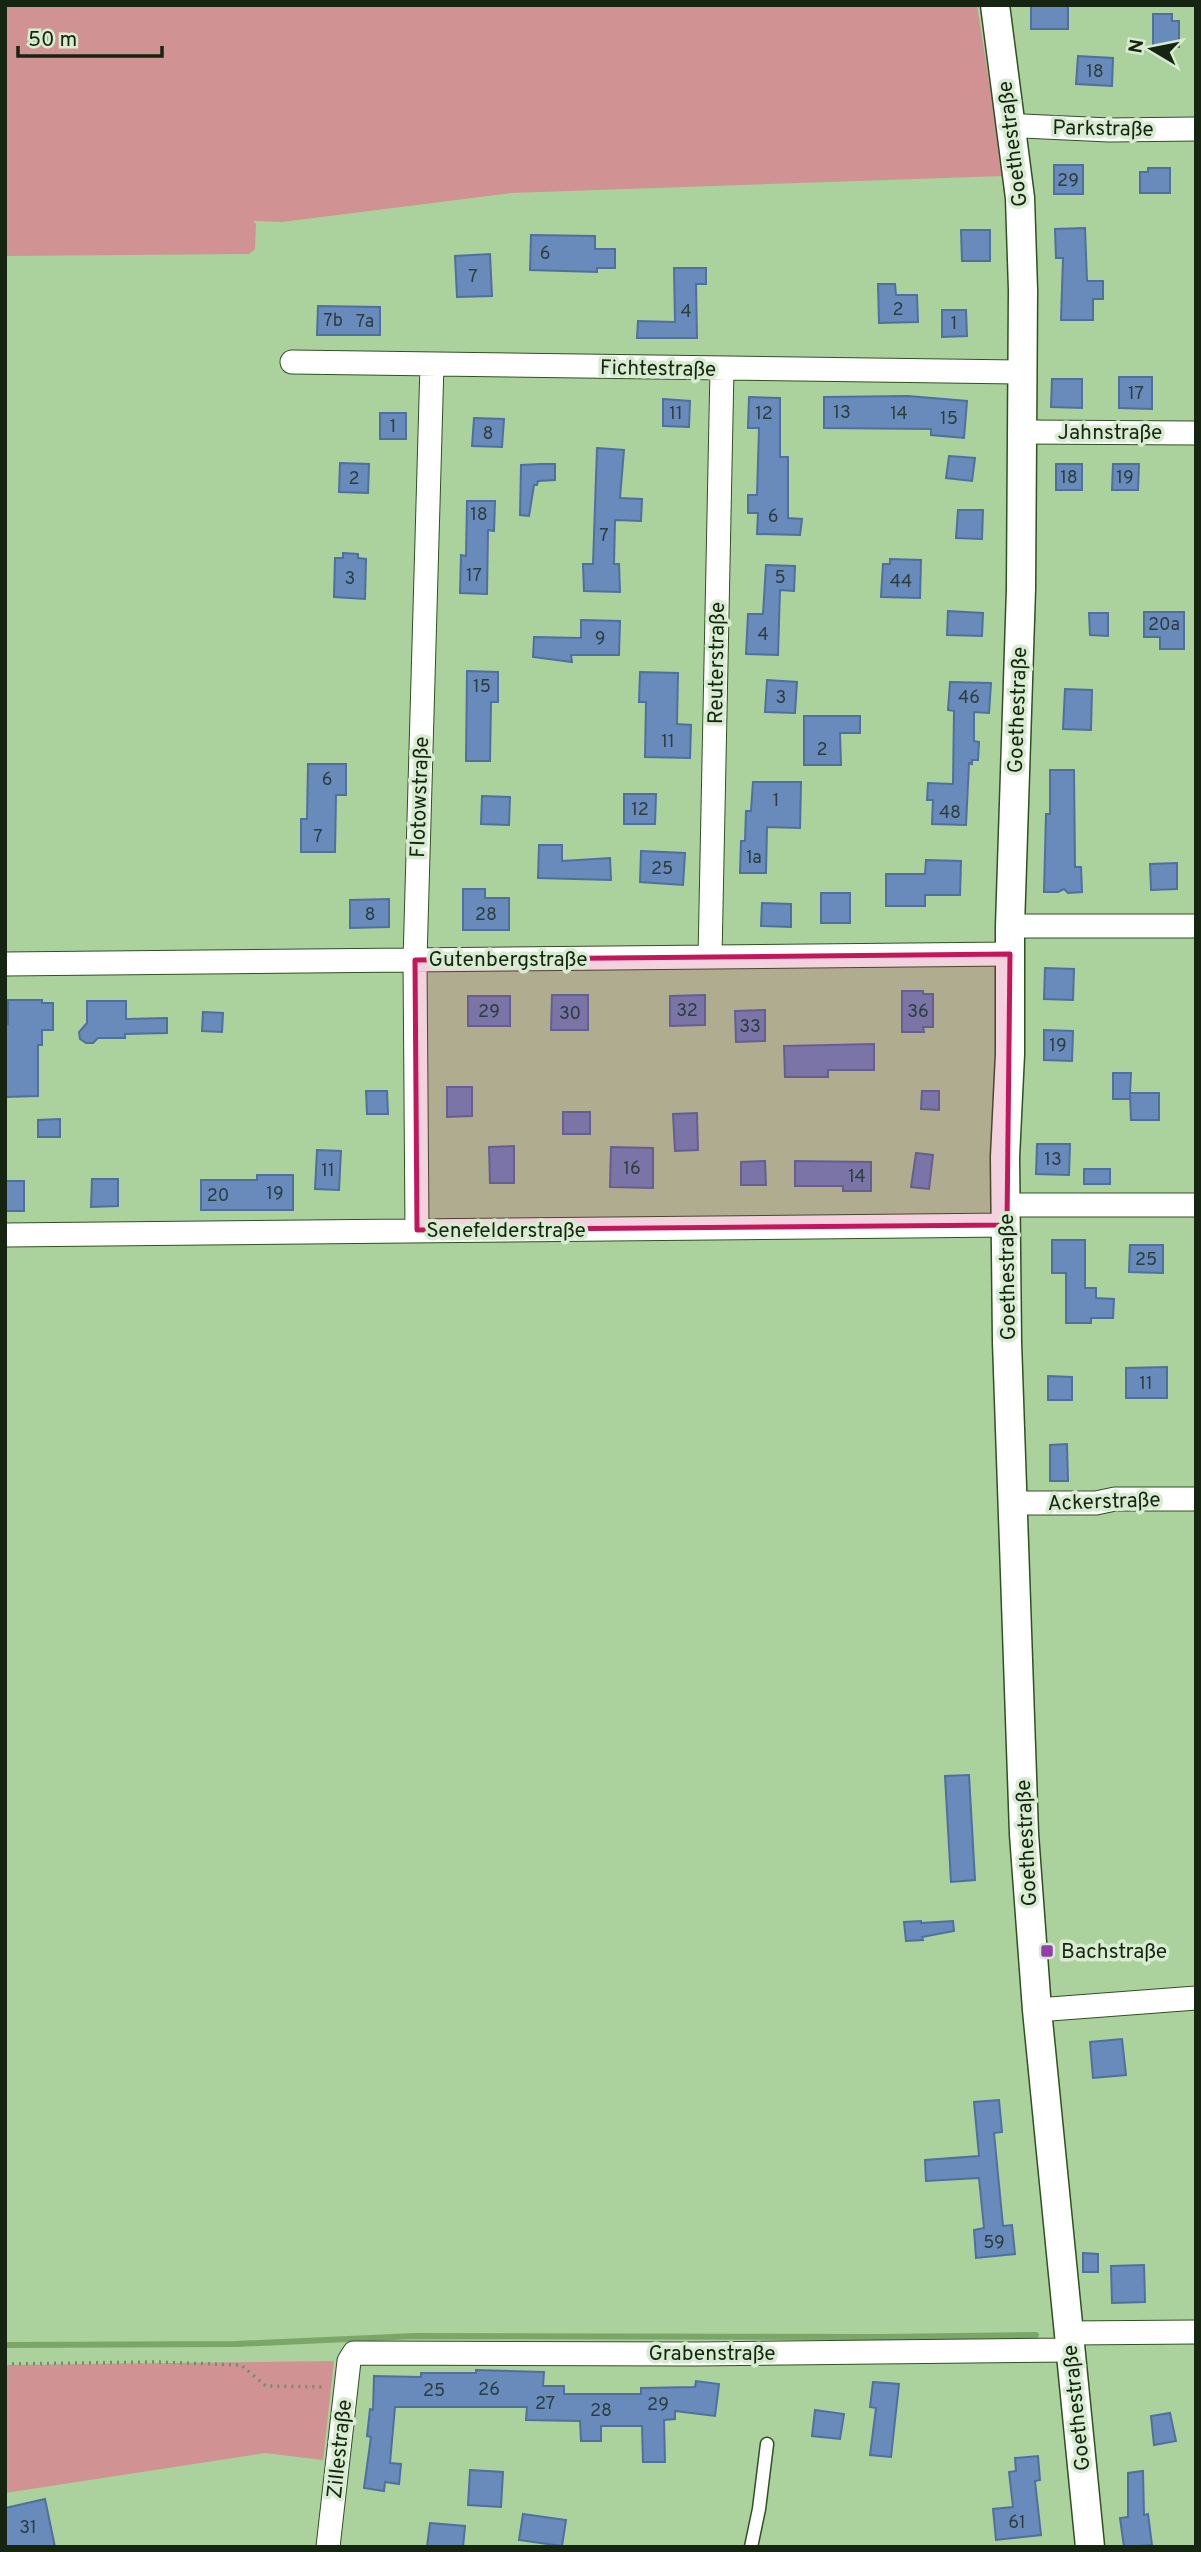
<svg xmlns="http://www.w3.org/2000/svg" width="1201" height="2552" font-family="Overpass,sans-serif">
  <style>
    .green { fill: #d19294 }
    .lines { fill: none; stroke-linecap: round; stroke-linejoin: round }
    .stream { stroke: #7aa768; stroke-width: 6 }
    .building { fill: #698bbb; stroke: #4f709e; stroke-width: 2 }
    .service-casing { stroke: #305122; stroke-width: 15 }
    .minor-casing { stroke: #305122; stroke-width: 25 }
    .tertiary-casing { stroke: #305122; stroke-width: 31 }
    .path { stroke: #728f67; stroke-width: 3.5; stroke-dasharray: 2 5; stroke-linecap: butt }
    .service { stroke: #fff; stroke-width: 12 }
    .minor { stroke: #fff; stroke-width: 23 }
    .tertiary { stroke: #fff; stroke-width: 28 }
    .marked { fill: #c2185b; fill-opacity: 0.2; stroke: #c2185b; stroke-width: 5; stroke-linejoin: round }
    .poi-dot { fill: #923fad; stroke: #d8ecd1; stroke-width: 2.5 }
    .labels { text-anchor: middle; stroke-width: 7; stroke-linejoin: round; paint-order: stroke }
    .number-label { font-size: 18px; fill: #2b3e3c }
    .street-label { font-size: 21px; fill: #162511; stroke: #d8ecd1 }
    .poi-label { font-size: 21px; fill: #162511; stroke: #d8ecd1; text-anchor: start }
  </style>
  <rect width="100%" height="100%" fill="#abd19d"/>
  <path class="green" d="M5 5H977L1004 176 511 193 282 222 253 221 256 224 255 249 249 254 5 256Z
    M334 2361 323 2460 265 2453 5 2493V2365Z"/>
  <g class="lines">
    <path class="stream" d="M5 2345 236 2344 415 2336 881 2337 1036 2335"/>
  </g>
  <path class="building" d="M1031 5H1068V29H1031Z
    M1153 14H1172V21H1179V47H1153Z
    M1078 56 1113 58 1112 86 1076 84Z
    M1054 165H1083V194H1054Z
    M1148 168H1170V193H1140V172H1148Z
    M1085 228 1087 281H1103V299H1093V320H1061L1063 258H1056L1055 229Z
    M961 230H990V261H962Z
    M531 235 595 236V249H615V268H597V272L530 270Z
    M490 254 492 296 457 297 455 256Z
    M674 268H706V284H696L697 338H637L638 321 675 322Z
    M878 284H895L896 295H917L918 322 879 323Z
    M318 306 380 307V335H317Z
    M942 310H966L967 336 942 337Z
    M1119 377H1152V409L1119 408Z
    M1052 379H1082V408L1051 407Z
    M908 396 967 401 964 438 931 435V429L824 428V397Z
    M749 397 780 398V457H788V518L802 519 800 535 757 534 758 513H748V495H757L759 428H748Z
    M663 399 690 401 689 427 663 426Z
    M380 413H406V439H380Z
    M474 418 504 419 502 447 472 446Z
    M597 448 624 450 620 498 642 499 641 521 615 520 614 564H619L620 592 584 591 583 564H593Z
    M949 456 975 458 972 481 946 478Z
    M340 463 369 464 368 493 339 492Z
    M540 464H555V480L538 481 537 485H534L529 516 520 515 521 465Z
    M1056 464H1082V490H1056Z
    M1113 464H1139L1138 490H1112Z
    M467 501H495L494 531 488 530 487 594 460 593 461 555 466 556Z
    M958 510H983L982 539 956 538Z
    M343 553 358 554V558L366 559 365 599 334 597 335 558H343Z
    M890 559 921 560 920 598 881 597 883 564H890Z
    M766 565 795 566 794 591 780 590 778 655 746 654 748 614H763Z
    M948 611 983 613 982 636 947 635Z
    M1144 612H1184V649H1160V637H1144Z
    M1089 613H1108V636L1090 635Z
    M581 620 620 621 619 655H571L572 662 533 657 534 637 581 638Z
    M467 671 498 672V702H491L490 761H466Z
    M640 672 678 673 677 724 691 725 690 758 645 757 646 702H639Z
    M767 680 797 682 795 713 765 712Z
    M950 682 991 683 989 713 974 712V741L979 742 978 760H972V764L969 763 966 825 932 824 933 800H927L928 783 953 784 954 711 948 710Z
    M1065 689 1092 690 1091 730 1063 729Z
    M804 716H860V733H840L841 765H804Z
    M308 764H346V795H336L335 852H301V819H307Z
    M1050 770H1074L1075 867H1081L1082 892 1068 893 1064 889 1058 892H1044L1046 814H1050Z
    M753 782H801L800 828 767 827 766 873H740L741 841H745L746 811H751Z
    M624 794H656L655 824H624Z
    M482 796 510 797 509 825 481 824Z
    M539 845H562V861L610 858 611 880 538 878Z
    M641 851 685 853 683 885 640 882Z
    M926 860 961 861 960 895H925V906H886V874H925Z
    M1177 863V889L1151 890 1150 864Z
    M463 889H485V898H509V930H463Z
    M821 893H850V923H821Z
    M389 899V927L350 928V900Z
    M762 903 791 904V927L761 926Z
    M1045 968 1074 969 1073 1000 1044 999Z
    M902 991H923V994H933V1027H923L924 1032H902Z
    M552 995H588V1030H551Z
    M705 995V1025L670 1026V996Z
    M468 996H510V1026H468Z
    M8 1000H42V1003H53V1030H42V1045H38V1096L5 1097V1024H8Z
    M87 1001H126V1019L167 1018V1033L125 1034V1038H98L93 1043H86L80 1039 79 1032 87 1023Z
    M765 1010V1041L736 1042 735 1011Z
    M203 1012 223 1013 222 1032 202 1031Z
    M1044 1030 1073 1031 1072 1061 1044 1060Z
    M874 1044V1070H828V1077H785L784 1046Z
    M1113 1073H1131L1130 1093H1159V1120H1131L1130 1094V1099H1113Z
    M447 1087H472V1116L447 1117Z
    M366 1091H387L388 1114H367Z
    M922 1091H939V1110L921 1109Z
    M563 1112H590V1134H563Z
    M697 1113 698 1150 675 1151 673 1114Z
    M60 1119V1137H38V1120Z
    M1037 1144H1070L1069 1175 1036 1174Z
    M514 1146V1183H490L489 1147Z
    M611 1147 653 1148V1188L610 1187Z
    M317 1150 341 1151 339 1190 315 1189Z
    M916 1153 933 1155 929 1189 911 1187Z
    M765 1161 766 1185H741V1162Z
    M795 1161 871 1162V1191H843V1186H795Z
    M1084 1169H1110V1184H1084Z
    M257 1175H293V1210H201V1180H257Z
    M92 1179H118V1206L91 1207Z
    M5 1181H24V1211H5Z
    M1052 1240H1085V1288H1096V1298L1114 1299 1113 1318H1091V1323H1066V1273H1052Z
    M1130 1245H1163V1273L1129 1272Z
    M1167 1367V1398H1126V1368Z
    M1048 1376 1072 1377V1400H1048Z
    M1067 1444 1068 1481H1050V1445Z
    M969 1775 975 1880 951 1882 945 1776Z
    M921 1921V1923L953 1921 954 1931 922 1937 923 1940 906 1941 904 1922Z
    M1122 2039 1126 2075 1093 2078 1090 2042Z
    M999 2100 1002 2132 994 2133 1003 2226 1012 2225 1015 2254 976 2258 974 2230 984 2228 979 2178 926 2181 925 2160 979 2156 974 2102Z
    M1083 2253 1098 2254V2272H1083Z
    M1144 2265 1145 2302 1112 2303 1111 2266Z
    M476 2370 544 2372 543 2386H564V2394H641V2388L695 2387 696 2381 719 2384 715 2416 675 2411V2419L664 2420 665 2462H643L642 2426H601V2441H581L580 2421 526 2420 527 2407H395L390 2463 401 2464 399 2484 385 2482 384 2491 364 2488 371 2437 367 2436 370 2409 373 2410 374 2376 421 2377V2373H476Z
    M873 2382 899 2384 891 2457 870 2455 876 2408 870 2407Z
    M815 2410 844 2414 840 2439 812 2436Z
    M1170 2413 1176 2441 1154 2445 1151 2416Z
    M1038 2456 1040 2480 1035 2481 1041 2535 996 2540 993 2509 1013 2507 1009 2472 1016 2471 1015 2458Z
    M470 2470 503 2472 501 2507 468 2505Z
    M1143 2471 1144 2515 1148 2514 1152 2545 1124 2547 1120 2518 1128 2517V2473Z
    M45 2499 55 2547H5V2508Z
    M523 2514 566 2520 562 2546 519 2540Z
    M430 2523 465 2526 463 2547H427Z"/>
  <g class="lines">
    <defs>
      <path id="service" d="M751 2547 759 2509 767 2444"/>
      <path id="minor" d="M1011 128 1023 126 1109 130 1196 129
        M292 362 1024 372
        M1023 432 1196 433
        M1010 926H1196
        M710 957 722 368
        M5 964 1010 954
        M1006 1205H1196
        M417 1230 415 960 432 364
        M5 1235 1007 1225
        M1013 1503H1096L1115 1499H1196
        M1037 2010 1196 1998
        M1068 2333 1196 2332
        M328 2547 349 2361 354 2353 696 2354 1070 2350"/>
      <path id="tertiary" d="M995 5 1020 198 1023 290 1021 589 1010 926V1054L1005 1157 1007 1342 1024 1834 1037 2010 1090 2547"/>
    </defs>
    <use href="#service" class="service-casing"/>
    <use href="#minor" class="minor-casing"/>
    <use href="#tertiary" class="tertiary-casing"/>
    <path class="path" d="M5 2364 156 2362 241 2365 266 2386 325 2387"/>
    <use href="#service" class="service"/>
    <use href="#minor" class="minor"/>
    <use href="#tertiary" class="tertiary"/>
  </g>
  <path class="marked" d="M1010 954 1007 1225 417 1230 415 960Z"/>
  <rect class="poi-dot" x="1040" y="1944" width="14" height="14" rx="3.5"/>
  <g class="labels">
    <g class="number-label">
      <text x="1095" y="77">18</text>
      <text x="1068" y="186">29</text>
      <text x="545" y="259">6</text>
      <text x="473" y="282">7</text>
      <text x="898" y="315">2</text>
      <text x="686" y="317">4</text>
      <text x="333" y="326">7b</text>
      <text x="365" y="327">7a</text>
      <text x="954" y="329">1</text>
      <text x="1136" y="399">17</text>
      <text x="842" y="418">13</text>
      <text x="676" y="419">11</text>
      <text x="764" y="419">12</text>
      <text x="899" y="419">14</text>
      <text x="949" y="424">15</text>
      <text x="393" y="432">1</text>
      <text x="488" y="439">8</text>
      <text x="1069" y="483">18</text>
      <text x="1125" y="483">19</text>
      <text x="354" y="484">2</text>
      <text x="479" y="520">18</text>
      <text x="773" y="522">6</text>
      <text x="604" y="541">7</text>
      <text x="474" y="581">17</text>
      <text x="780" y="583">5</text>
      <text x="350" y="584">3</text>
      <text x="901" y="587">44</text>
      <text x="1164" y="630">20a</text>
      <text x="763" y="640">4</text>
      <text x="600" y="644">9</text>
      <text x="482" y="692">15</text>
      <text x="781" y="703">3</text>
      <text x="969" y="703">46</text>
      <text x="668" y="747">11</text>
      <text x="822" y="755">2</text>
      <text x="327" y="785">6</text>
      <text x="776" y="806">1</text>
      <text x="640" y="815">12</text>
      <text x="950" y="818">48</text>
      <text x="318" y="842">7</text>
      <text x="754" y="863">1a</text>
      <text x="662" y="874">25</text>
      <text x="370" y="920">8</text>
      <text x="486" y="920">28</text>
      <text x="687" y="1016">32</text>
      <text x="489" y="1017">29</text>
      <text x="918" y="1017">36</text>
      <text x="570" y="1019">30</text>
      <text x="750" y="1032">33</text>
      <text x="1058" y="1051">19</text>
      <text x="1053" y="1165">13</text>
      <text x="632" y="1174">16</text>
      <text x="328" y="1176">11</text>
      <text x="857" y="1182">14</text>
      <text x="275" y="1199">19</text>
      <text x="218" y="1201">20</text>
      <text x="1146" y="1265">25</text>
      <text x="1146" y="1389">11</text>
      <text x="994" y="2248">59</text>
      <text x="489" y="2395">26</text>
      <text x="434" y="2396">25</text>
      <text x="545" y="2409">27</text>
      <text x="658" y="2410">29</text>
      <text x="601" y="2416">28</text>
      <text x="1017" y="2528">61</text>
      <text x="28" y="2533">31</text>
    </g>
    <g class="street-label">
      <text transform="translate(1103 128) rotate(1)" y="7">Parkstraße</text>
      <text transform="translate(1012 144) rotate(-97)" y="7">Goethestraße</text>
      <text transform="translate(658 368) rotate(1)" y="7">Fichtestraße</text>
      <text x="1110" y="439">Jahnstraße</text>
      <text transform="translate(716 663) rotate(-89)" y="7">Reuterstraße</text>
      <text transform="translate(1017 710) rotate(-88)" y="7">Goethestraße</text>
      <text transform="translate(419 797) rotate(-88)" y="7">Flotowstraße</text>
      <text x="508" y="966">Gutenbergstraße</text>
      <text x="506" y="1237">Senefelderstraße</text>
      <text transform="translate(1007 1277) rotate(-91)" y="7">Goethestraße</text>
      <text transform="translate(1104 1501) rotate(-2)" y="7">Ackerstraße</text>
      <text transform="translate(1026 1843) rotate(-93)" y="7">Goethestraße</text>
      <text x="712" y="2360">Grabenstraße</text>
      <text transform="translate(1076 2408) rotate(-96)" y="7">Goethestraße</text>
      <text transform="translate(339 2449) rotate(-84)" y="7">Zillestraße</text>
    </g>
    <g class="poi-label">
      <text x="1061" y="1958">Bachstraße</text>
    </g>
  </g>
  <rect width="1201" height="2552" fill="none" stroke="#162511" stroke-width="14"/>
  <g transform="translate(1152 49) rotate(280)" stroke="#d8ecd1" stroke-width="5" paint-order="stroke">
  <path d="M0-5L12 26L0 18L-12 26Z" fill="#162511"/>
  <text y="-10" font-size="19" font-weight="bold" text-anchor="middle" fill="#162511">N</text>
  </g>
  <path d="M18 46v10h144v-10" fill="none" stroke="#162511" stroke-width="3.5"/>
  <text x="28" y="46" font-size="21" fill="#162511" stroke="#d8ecd1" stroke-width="5" paint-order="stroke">50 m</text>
</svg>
